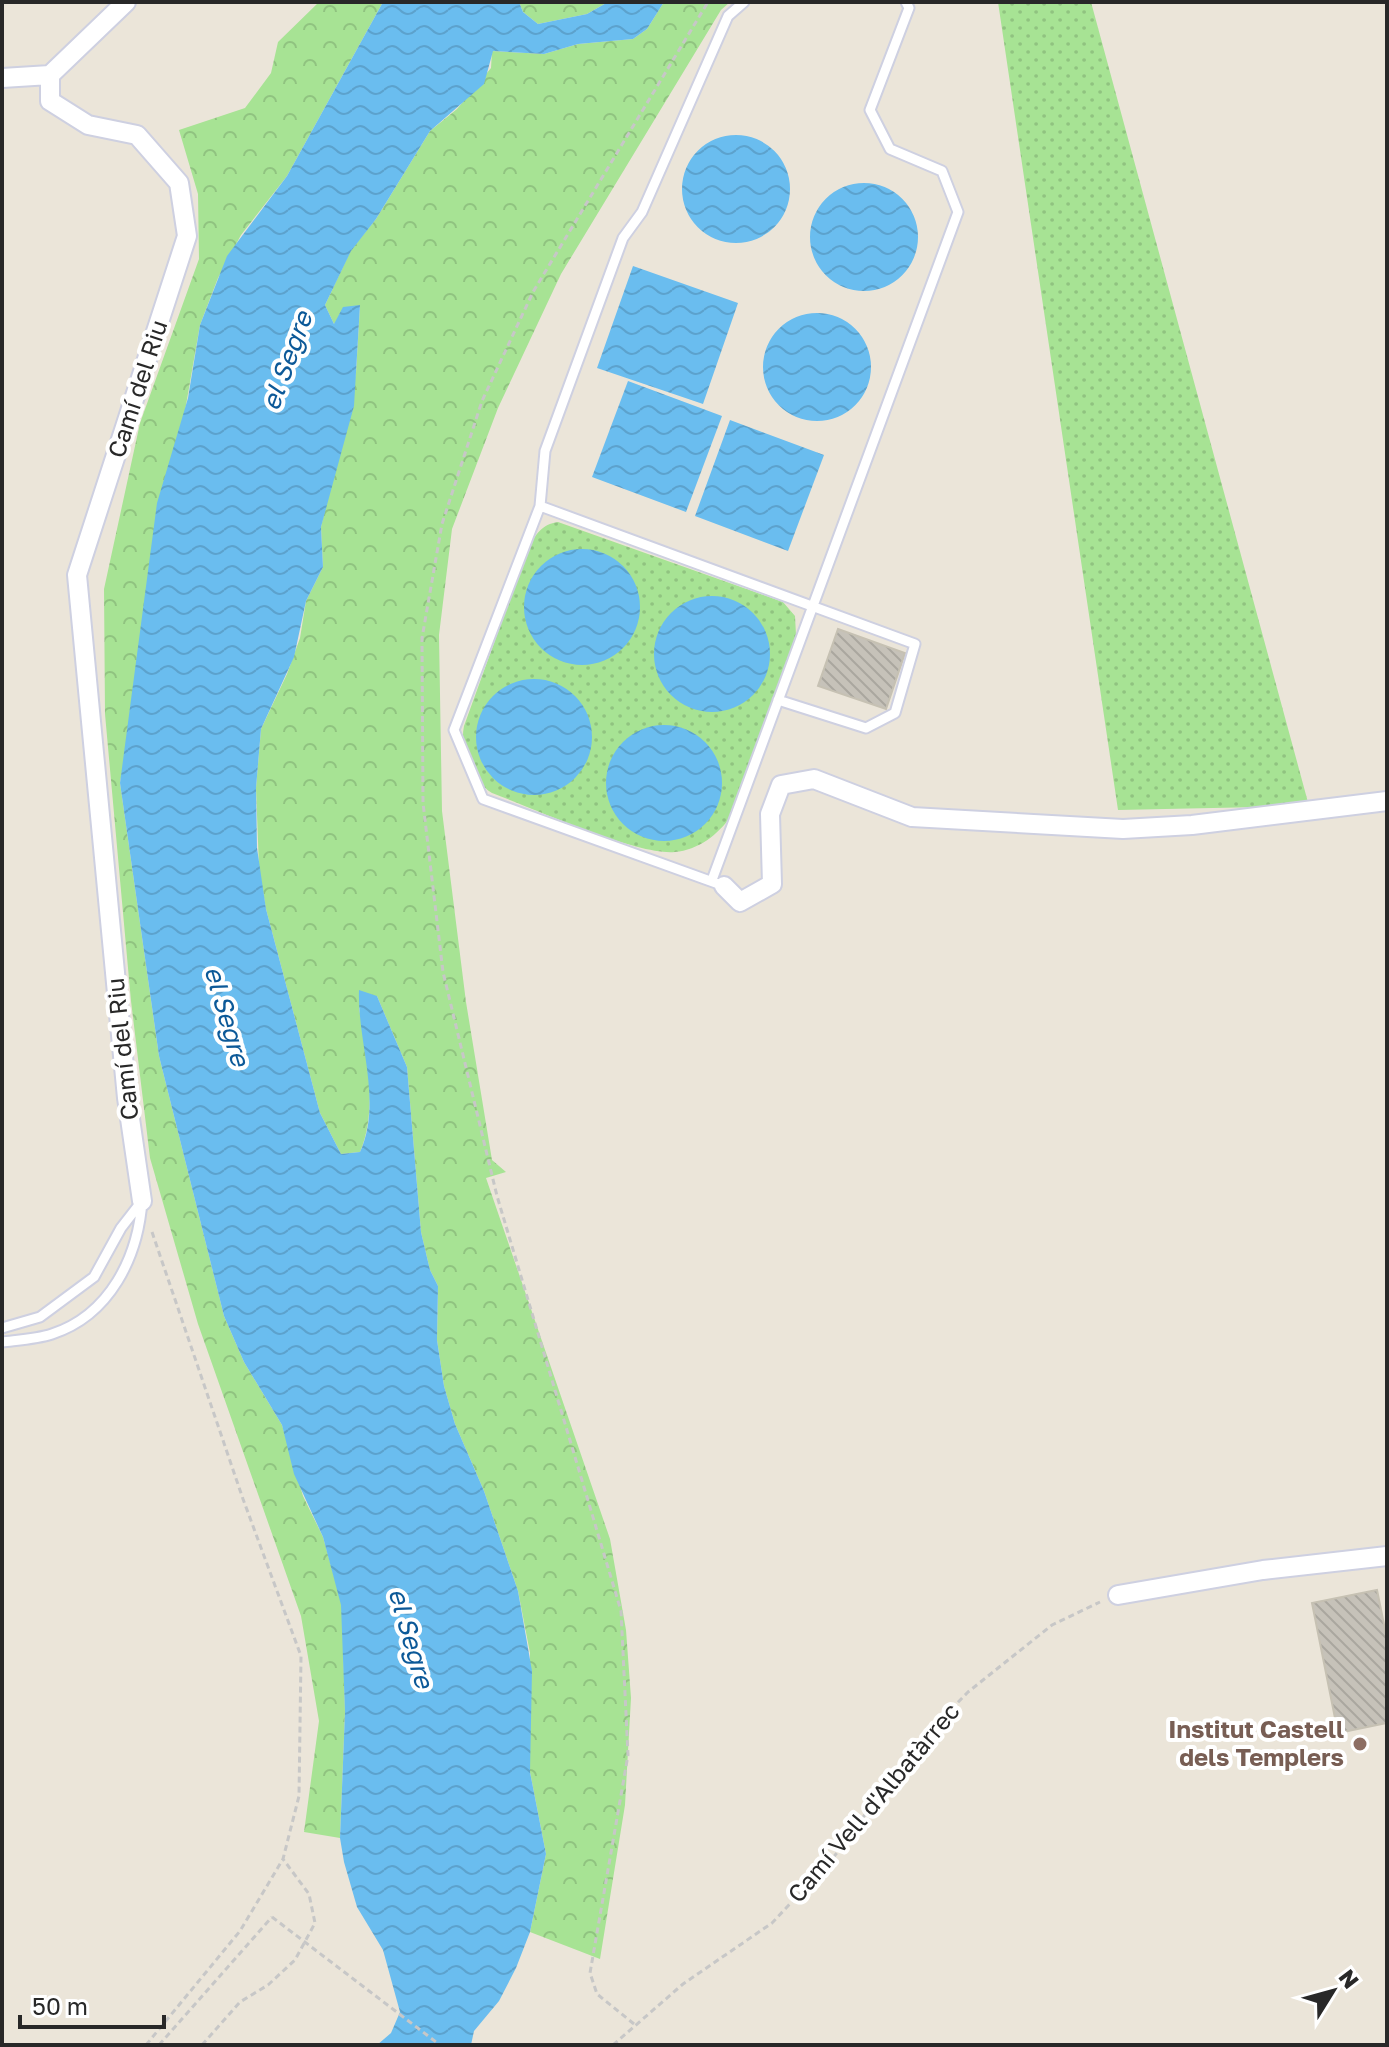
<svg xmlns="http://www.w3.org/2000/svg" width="1389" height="2047" font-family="'Golos Text',sans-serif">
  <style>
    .grass { fill: url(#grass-dots) }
    .forest { fill: url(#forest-crowns) }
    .water { fill: url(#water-waves) }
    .building { fill: url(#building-back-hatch); stroke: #c6c1b3; stroke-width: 2 }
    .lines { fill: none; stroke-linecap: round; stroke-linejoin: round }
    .lane-casing { stroke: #ced0e1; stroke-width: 13 }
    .street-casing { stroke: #ced0e1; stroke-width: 22 }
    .path { stroke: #c7c7c7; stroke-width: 3; stroke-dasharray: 6 4; stroke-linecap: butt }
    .lane { stroke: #fff; stroke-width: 9 }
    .street { stroke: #fff; stroke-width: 18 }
    .path-bridge { stroke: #c7c7c7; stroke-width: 3; stroke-dasharray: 6 4; stroke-linecap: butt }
    .education-dot { fill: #8d6e63; stroke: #fff; stroke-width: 3 }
    .labels { text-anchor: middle; stroke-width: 8; stroke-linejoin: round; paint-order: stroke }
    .street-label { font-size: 24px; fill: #282828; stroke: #fff }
    .education-label { font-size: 24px; font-weight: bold; fill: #785e54; stroke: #fff; text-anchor: end }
    .water-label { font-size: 26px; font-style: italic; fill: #0c5998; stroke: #fff }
  </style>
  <defs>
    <pattern id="grass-dots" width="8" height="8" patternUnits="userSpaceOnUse" patternTransform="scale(2)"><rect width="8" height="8" fill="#a7e394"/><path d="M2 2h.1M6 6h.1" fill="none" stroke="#90c380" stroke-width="1.8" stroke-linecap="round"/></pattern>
    <pattern id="forest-crowns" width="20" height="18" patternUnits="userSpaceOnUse" patternTransform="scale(2)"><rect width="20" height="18" fill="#a7e394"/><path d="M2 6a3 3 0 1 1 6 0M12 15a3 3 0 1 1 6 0" fill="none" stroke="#90c380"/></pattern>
    <pattern id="water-waves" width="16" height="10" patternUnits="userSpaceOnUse" patternTransform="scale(2)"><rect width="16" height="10" fill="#6abdef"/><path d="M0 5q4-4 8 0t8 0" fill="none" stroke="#5ca2cd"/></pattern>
    <pattern id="building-back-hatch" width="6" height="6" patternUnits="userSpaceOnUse" patternTransform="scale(2)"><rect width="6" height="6" fill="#c6c2b9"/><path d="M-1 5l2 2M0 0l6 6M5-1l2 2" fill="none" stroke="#aaa79f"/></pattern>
  </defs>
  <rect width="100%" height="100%" fill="#ebe5d9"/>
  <path class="grass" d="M998 2H1091L1309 806 1118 810Z
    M558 522 783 602 795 616 796 635 731 816C718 835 698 850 675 852 638 856 532 808 492 793 472 781 459 749 464 726L528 549C535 535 542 524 558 522Z"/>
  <path class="forest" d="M319 2H383L287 176 241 235 218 278 200 325 120 783 159 1056 224 1316 244 1362 282 1425 303 1496 323 1537 342 1605 345 1712 340 1838 304 1832 319 1721 301 1616 198 1324 150 1158 131 1001 105 714 104 589 140 423 199 259 198 194 179 130 245 108 271 73 278 42Z
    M519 2H608L587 14 538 24 523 12Z
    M664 2H730L721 10 561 274 498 408 452 529 439 635 442 811 466 1002 492 1160 506 1172 486 1178 610 1539 626 1630 631 1698 625 1805 600 1959 530 1932 546 1854 530 1772V1653L518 1591 484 1491 455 1424 444 1386 437 1340 438 1286 430 1270 421 1232 407 1067 377 996 359 1008C367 1052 378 1110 360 1152L341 1154 320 1113 266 909 259 868 256 788 261 729 287 674 300 638 306 601 323 567 321 527 356 373 360 305 334 324 325 305 351 250 376 219 430 131 457 109 491 68 492 51 544 54 578 44 633 39 647 29Z"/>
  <path class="water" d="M383 2H519L523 12 538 24 587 14 608 2H664L647 29 633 39 578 44 544 54 493 51 484 84 430 131 376 219 351 251 325 305 334 324 343 307 360 305 354 406 321 527 323 567 306 601 294 657 261 729 256 788 257 848 266 909 320 1113 341 1154 360 1152C383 1101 357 1042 359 990L377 996 407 1067 421 1232 430 1270 438 1286 437 1340 444 1386 455 1424 484 1491 518 1591 532 1671 530 1772 546 1854 530 1932 516 1968 499 2001 474 2031 471 2045H377L391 2033 400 2012 383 1950 357 1907 344 1862 340 1838 345 1712 341 1605 323 1537 294 1474 282 1425 244 1362 224 1316 159 1056 120 783 157 503 188 398 200 325 227 256 287 176Z
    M682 189a54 54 0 1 1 108 0a54 54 0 1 1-108 0Z
    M810 237a54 54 0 1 1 108 0a54 54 0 1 1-108 0Z
    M633 266 738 303 703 404 597 368Z
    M763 367a54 54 0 1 1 108 0a54 54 0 1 1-108 0Z
    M628 381 722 416 686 512 592 477Z
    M730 420 824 455 788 551 695 516Z
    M524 607a58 58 0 1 1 116 0a58 58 0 1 1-116 0Z
    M654 654a58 58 0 1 1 116 0a58 58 0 1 1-116 0Z
    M476 737a58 58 0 1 1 116 0a58 58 0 1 1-116 0Z
    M606 783a58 58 0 1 1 116 0a58 58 0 1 1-116 0Z"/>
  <path class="building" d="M838 629 905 653 886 709 818 686Z
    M1377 1590 1387 1639V1723L1338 1733 1312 1603Z"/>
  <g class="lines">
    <defs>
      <path id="lane" d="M540 506 915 644 895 713 866 728 778 700
        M712 880 958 212 942 171 890 149 870 110 909 8 906 2
        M724 886 483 799 454 730 540 506 545 451 623 238 642 212 728 16 744 2
        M2 1328 40 1317 94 1277 121 1228 142 1201
        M2 1342C18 1340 37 1339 52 1334 110 1315 138 1257 142 1201"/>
      <path id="street" d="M50 75V101L88 125 137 135 179 183 187 236 77 575 127 1098 142 1201
        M2 78 50 75 126 2
        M724 886 740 902 772 884 770 814 781 785 814 779 912 817 1123 829 1192 825 1387 801
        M1118 1595 1263 1570 1387 1556"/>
    </defs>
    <use href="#lane" class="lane-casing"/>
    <use href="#street" class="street-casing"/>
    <path class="path" d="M634 2024 597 1994 590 1973 628 1755 621 1611 497 1196 443 972 423 803 422 638 442 524 482 401 533 292 708 2
      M146 2045 240 1931 283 1859 299 1796 301 1656 243 1499 152 1232
      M159 2045 272 1917
      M202 2045 240 2002 268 1985 295 1960 315 1923 309 1894 283 1859
      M613 2045 683 1984 772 1923 833 1858 917 1744 968 1692 1052 1625 1100 1602"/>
    <use href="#lane" class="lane"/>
    <use href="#street" class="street"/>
    <path class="path-bridge" d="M272 1917 440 2045"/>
  </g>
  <circle class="education-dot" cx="1360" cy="1744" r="8"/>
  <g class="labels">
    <g class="street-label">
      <text transform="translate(138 389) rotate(-72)" y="8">Camí del Riu</text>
      <text transform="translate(123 1049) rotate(-96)" y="8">Camí del Riu</text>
      <text transform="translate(874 1803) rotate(-50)" y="8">Camí Vell d'Albatàrrec</text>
    </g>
    <g class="education-label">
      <text x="1344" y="1738">Institut Castell<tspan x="1344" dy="28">dels Templers</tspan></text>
    </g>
    <g class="water-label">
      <text transform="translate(287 361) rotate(-70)" y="9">el Segre</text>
      <text transform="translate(227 1016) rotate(74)" y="9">el Segre</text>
      <text transform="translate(411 1638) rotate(74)" y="9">el Segre</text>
    </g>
  </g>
  <rect width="1389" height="2047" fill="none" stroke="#282828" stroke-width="8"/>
  <g transform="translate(1333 1991) rotate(53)" stroke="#ffffff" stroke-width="6" paint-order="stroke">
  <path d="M0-6L14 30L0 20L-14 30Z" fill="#282828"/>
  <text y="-12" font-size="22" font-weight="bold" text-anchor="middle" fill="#282828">N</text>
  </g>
  <path d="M20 2015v12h144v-12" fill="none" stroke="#282828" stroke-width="4"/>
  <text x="32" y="2015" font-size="24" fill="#282828" stroke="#ffffff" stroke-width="6" paint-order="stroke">50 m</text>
</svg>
